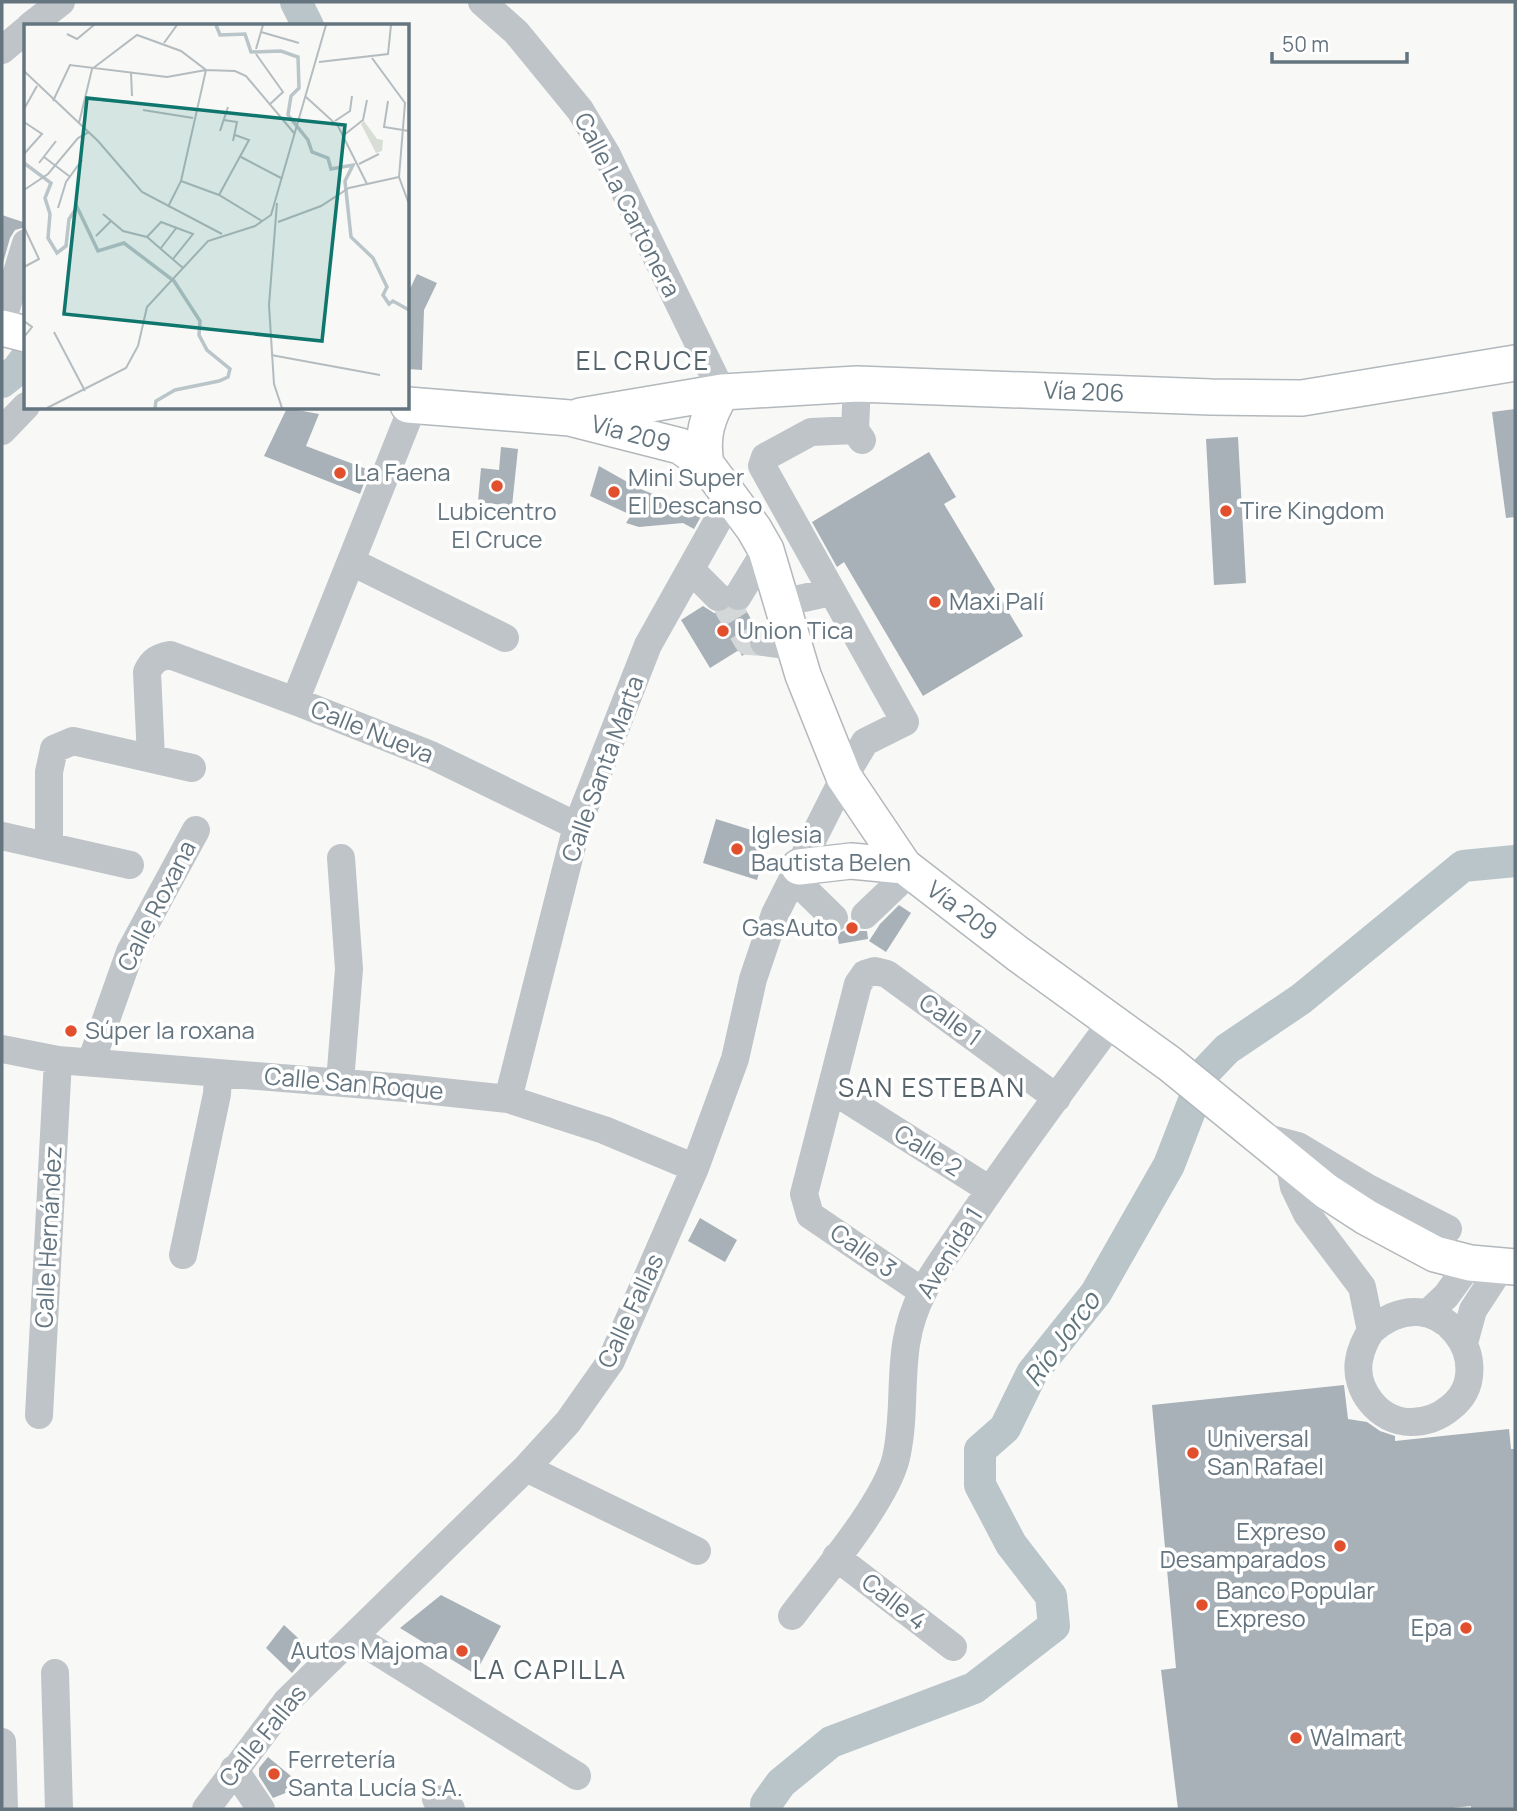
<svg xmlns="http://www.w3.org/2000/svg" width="1517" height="1811" font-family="Manrope,sans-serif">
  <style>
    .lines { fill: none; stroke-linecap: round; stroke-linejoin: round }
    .river { stroke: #b9c5c9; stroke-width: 32 }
    .building { fill: #a8b1b7 }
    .minor-tunnel { stroke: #d3d7d8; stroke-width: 28; stroke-dasharray: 28 14; stroke-linecap: butt }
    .major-casing { stroke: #b3b8bc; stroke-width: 38 }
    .minor { stroke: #bfc4c8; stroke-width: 28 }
    .major { stroke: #fff; stroke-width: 35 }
    .poi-dot { fill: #e14f2d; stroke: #fff; stroke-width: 2.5 }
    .labels { text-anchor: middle; stroke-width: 7; stroke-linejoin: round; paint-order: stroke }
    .street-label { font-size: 24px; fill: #647580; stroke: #fff }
    .poi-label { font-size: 24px; fill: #647580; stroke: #fff; text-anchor: start }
    .neighbourhood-label { font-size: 26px; letter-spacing: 2px; fill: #55636b; stroke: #fff }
    .water-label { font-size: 26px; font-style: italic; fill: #5e747b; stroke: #fff }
    .inset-river { fill: none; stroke: #b9c5c9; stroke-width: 3.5 }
    .inset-road { fill: none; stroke: #b4bcc0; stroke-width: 2 }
    .view { fill: #0f766e; fill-opacity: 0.15; stroke: #0f766e; stroke-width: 3.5 }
    .inset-edge { fill: none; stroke: #647580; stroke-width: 3.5 }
  </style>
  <rect width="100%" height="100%" fill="#f8f8f6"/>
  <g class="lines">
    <path class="river" d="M296 2 308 26
      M2 382 17 370 26 358
      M767 1809 766 1804 781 1783 831 1742 974 1688 1054 1626 1051 1596 1011 1544 980 1485V1450L1005 1428 1032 1373 1096 1293 1169 1165 1205 1072 1227 1049 1301 999 1463 866 1515 861"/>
  </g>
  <path class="building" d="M2 215 26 223V227L15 230 10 238 3 263Z
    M417 274 437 283 424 310 422 370 408 369V293Z
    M287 408 319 414 306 446 369 470 360 494 264 456Z
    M1515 409V517L1506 518 1492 412Z
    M1238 437 1246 583 1214 585 1206 439Z
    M501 447 518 449 512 506 478 502 481 468 499 470Z
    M929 452 956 497 944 504 1023 636 923 696 844 562 837 567 812 522Z
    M599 466 638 488 693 510 695 506 704 511 694 529 683 523 639 527 626 523 631 515 590 496Z
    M703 606 714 613H722L729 610 737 613 746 610 756 628 748 639 750 651 742 656 739 650 710 668 681 620Z
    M716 819 770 836 757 880 703 863Z
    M899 905 911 913 886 952 869 941 880 924Z
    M850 922 860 931H867L868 939 839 944 837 934 845 930Z
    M700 1218 737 1240 725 1262 688 1241Z
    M1344 1385 1348 1419 1367 1422 1380 1431 1395 1436V1441L1509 1429 1511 1449H1515V1809H1471V1806L1443 1809H1178L1161 1670 1176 1668 1152 1405Z
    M441 1595 501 1626 475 1674 400 1628Z
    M284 1625 311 1650 292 1673 266 1648Z
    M268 1757 303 1786 273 1798 259 1776V1768Z"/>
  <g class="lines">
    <path class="minor-tunnel" d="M738 596 729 609 748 641 764 642"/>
    <defs>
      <path id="major" d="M2 328 26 334
        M408 405 570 418 680 446 706 464 754 529 766 550 803 675 844 777 904 866 1018 954 1170 1064 1326 1191 1366 1217 1435 1254 1470 1263 1515 1267
        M580 416 722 392 857 384 1211 397 1302 398 1515 363
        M706 464C701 436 707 417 722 392
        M799 867 851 861 904 866"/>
    </defs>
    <use href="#major" class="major-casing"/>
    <path class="minor" d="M482 2 516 32 580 110 607 155 722 392
      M30 26 61 2
      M2 50 26 30
      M2 322 26 243
      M857 384 855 430 862 440
      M2 431 26 406
      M352 562 505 638
      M691 570 718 597
      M738 596 766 550
      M781 603 831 592
      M764 642 794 646
      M295 701 413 406
      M151 758 147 672C152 661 158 657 170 655L295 701 431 755 577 826
      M2 836 130 865
      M49 846V772L54 749 73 741 192 768
      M793 878 834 918
      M865 915 910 872
      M2 1049 58 1060 405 1088 508 1099 604 1130 695 1168
      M91 1062 130 952 196 830
      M340 1082 349 969 341 858
      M832 1090 990 1190
      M508 1099 577 826 648 645 731 497
      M1271 1139 1298 1146 1368 1188 1448 1229
      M1288 1158 1294 1187 1307 1214 1362 1287 1371 1331C1365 1340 1361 1349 1359 1360 1354 1390 1379 1422 1411 1422 1426 1422 1438 1418 1450 1408 1503 1368 1438 1271 1371 1331
      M183 1255 217 1094 218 1073
      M923 1292 810 1215 804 1194 858 984 865 974 875 971 887 974 1057 1098
      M1428 1313 1446 1296 1470 1263
      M1464 1343 1473 1310 1501 1267
      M39 1415 58 1060
      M526 1468 697 1551
      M836 1557 953 1647
      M792 1616C821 1577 885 1503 896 1458 909 1400 893 1349 923 1292 934 1270 950 1250 963 1230 1010 1159 1061 1091 1111 1023
      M354 1637 577 1776
      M55 1673 59 1809
      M2 1742 4 1809
      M234 1769 261 1809
      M436 1799 451 1809
      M206 1809 287 1701 526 1468 568 1422 611 1361 695 1168 735 1059 753 979 775 914 844 777 865 742 905 722 762 466 765 457 811 432 855 430"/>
    <use href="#major" class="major"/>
  </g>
  <g class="poi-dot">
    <circle cx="340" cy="473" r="7"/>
    <circle cx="497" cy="486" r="7"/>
    <circle cx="614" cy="492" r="7"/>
    <circle cx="1226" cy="511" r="7"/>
    <circle cx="935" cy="602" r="7"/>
    <circle cx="723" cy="631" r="7"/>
    <circle cx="737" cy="849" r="7"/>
    <circle cx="852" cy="928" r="7"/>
    <circle cx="71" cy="1031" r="7"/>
    <circle cx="1193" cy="1453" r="7"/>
    <circle cx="1340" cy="1546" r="7"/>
    <circle cx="1202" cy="1605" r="7"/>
    <circle cx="1466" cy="1628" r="7"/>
    <circle cx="462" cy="1651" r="7"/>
    <circle cx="1296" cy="1738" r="7"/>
    <circle cx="274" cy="1774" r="7"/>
  </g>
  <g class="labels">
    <g class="street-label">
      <text transform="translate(627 205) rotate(63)" y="8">Calle La Cartonera</text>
      <text transform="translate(1084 392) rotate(2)" y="8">Vía 206</text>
      <text transform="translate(631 434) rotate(15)" y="8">Vía 209</text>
      <text transform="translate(372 732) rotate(22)" y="8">Calle Nueva</text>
      <text transform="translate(603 769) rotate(-70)" y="8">Calle Santa Marta</text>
      <text transform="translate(157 906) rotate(-63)" y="8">Calle Roxana</text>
      <text transform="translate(962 911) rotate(37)" y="8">Vía 209</text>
      <text transform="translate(950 1020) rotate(36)" y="8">Calle 1</text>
      <text transform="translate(354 1084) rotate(5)" y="8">Calle San Roque</text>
      <text transform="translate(928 1151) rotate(32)" y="8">Calle 2</text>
      <text transform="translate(49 1237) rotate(-87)" y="8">Calle Hernández</text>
      <text transform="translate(863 1251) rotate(35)" y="8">Calle 3</text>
      <text transform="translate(950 1253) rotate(-58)" y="8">Avenida 1</text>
      <text transform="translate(631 1311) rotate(-65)" y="8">Calle Fallas</text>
      <text transform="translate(894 1602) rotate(38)" y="8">Calle 4</text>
      <text transform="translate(263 1736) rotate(-51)" y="8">Calle Fallas</text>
    </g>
    <g class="poi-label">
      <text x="354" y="481">La Faena</text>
      <text x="628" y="486">Mini Super<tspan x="628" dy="28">El Descanso</tspan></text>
      <text x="1240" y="519">Tire Kingdom</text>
      <text x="497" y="520" text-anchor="middle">Lubicentro<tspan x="497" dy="28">El Cruce</tspan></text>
      <text x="949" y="610">Maxi Palí</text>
      <text x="737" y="639">Union Tica</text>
      <text x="751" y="843">Iglesia<tspan x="751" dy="28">Bautista Belen</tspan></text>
      <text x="838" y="936" text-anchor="end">GasAuto</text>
      <text x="85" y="1039">Súper la roxana</text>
      <text x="1207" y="1447">Universal<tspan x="1207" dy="28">San Rafael</tspan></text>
      <text x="1326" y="1540" text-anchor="end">Expreso<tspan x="1326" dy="28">Desamparados</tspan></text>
      <text x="1216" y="1599">Banco Popular<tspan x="1216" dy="28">Expreso</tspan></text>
      <text x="1452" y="1636" text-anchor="end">Epa</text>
      <text x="448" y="1659" text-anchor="end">Autos Majoma</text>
      <text x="1310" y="1746">Walmart</text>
      <text x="288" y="1768">Ferretería<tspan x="288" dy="28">Santa Lucía S.A.</tspan></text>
    </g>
    <g class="neighbourhood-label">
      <text x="643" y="370">EL CRUCE</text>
      <text x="932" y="1097">SAN ESTEBAN</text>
      <text x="550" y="1679">LA CAPILLA</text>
    </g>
    <g class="water-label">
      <text transform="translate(1062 1339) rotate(-54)" y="9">Río Jorco</text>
    </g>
  </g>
  <g transform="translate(24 24)">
    <rect width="385" height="385" fill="#f8f8f6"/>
    <path d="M340 97 353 115 359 116 358 127 352 129 337 100Z" fill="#d8ddd5"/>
    <path class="inset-river" d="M192 1 196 11 221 10 227 28 257 27 274 33 275 64 267 72 264 91 284 116 288 128 304 134 307 145 329 141 321 157 327 213 349 234 363 263 359 271 365 280 369 277 385 286M0 139 27 159 21 174 26 190 24 214 33 229 42 222 45 195 53 183 74 227 100 219 150 257 176 297 175 311 183 326 206 345 204 353 195 357 151 366 132 377 131 384"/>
    <path class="inset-road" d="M237 8 275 19M43 10 53 15 70 1M140 19 153 1M232 25 239 1M232 30 259 68 245 81M348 34 381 79 375 153 385 180M295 38 364 30 367 1M0 47 74 117 118 168 198 210M107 48 108 72M282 73 314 102 343 160M60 75 110 78M29 77 46 41 143 53 182 46 211 47 222 52 270 109M364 77 360 103 385 107M0 85 13 62M119 86 169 94M200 96 213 98 209 117M311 97 326 87 328 72M0 98 18 110 0 130M55 99 68 45 113 11 157 27 182 46 157 157 144 183M196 107 204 83M320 111 339 96 343 76M20 133 45 152M217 133 257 154M15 139 32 117M335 140 355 130M157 157 195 171 238 197M0 166 24 150 54 114 65 108M195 171 225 116 211 111M253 179 245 281 250 360 258 384M34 184 42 158 58 136M79 190 99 207 123 213 159 244M254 198 297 182 325 164 375 153M0 203 15 235 0 243M72 212 87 197M123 213 137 198 169 210 149 235M137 224 153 203M0 297 8 303 0 313M30 308 61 367M247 331 356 351M23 384 102 344 114 322 123 283 184 217 231 202 247 191 302 1"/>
    <path class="view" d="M63 74 321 101 298 317 40 290Z"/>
    <rect width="385" height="385" class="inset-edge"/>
  </g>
  <rect width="1517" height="1811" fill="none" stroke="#647580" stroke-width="7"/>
  <path d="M1272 52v10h135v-10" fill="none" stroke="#647580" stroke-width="3.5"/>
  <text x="1282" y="52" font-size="21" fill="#647580" stroke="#ffffff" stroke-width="5" paint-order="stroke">50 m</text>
</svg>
